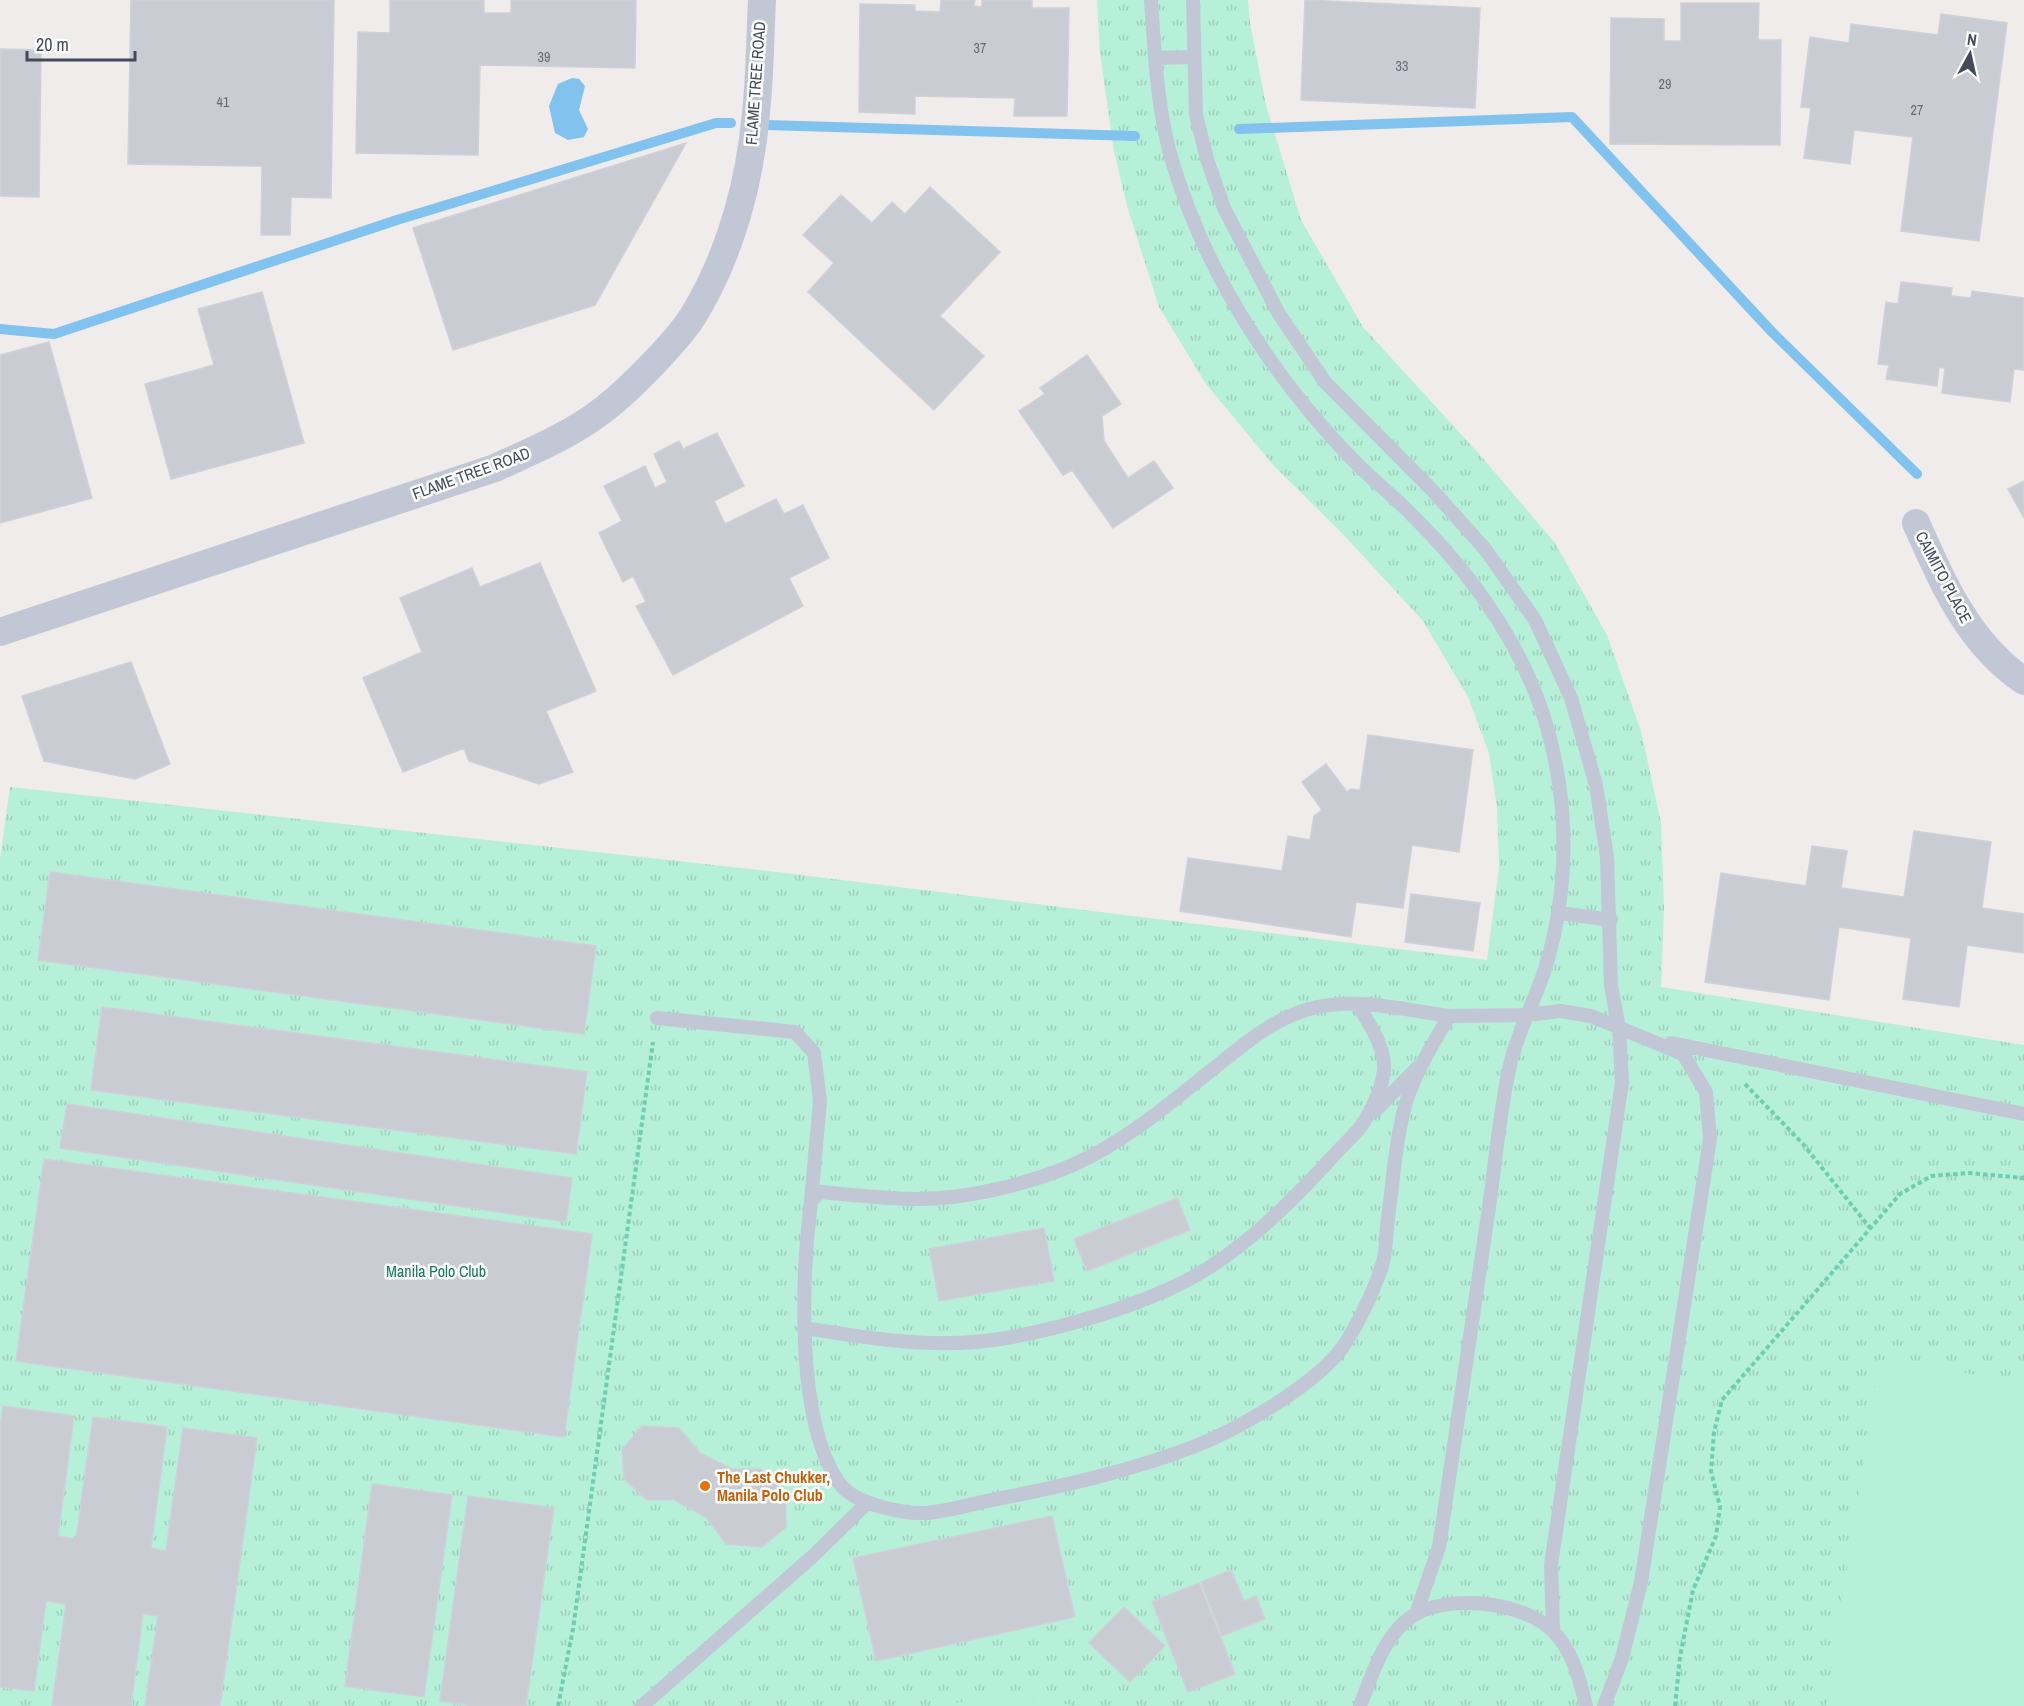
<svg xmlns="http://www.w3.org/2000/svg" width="2024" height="1706" font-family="'Archivo Narrow',sans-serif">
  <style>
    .park { fill: url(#park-tufts) }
    .pitch { fill: #b6f0d8 }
    .water { fill: #81c2ef }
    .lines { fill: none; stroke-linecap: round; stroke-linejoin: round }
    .stream { stroke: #81c2ef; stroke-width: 10 }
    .building { fill: #caccd4; stroke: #cfd0d8; stroke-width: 1.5 }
    .path { stroke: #6dcfb2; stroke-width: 4; stroke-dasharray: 4.5 3; stroke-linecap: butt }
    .lane { stroke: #c1c7d4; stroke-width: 14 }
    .street { stroke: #c1c7d4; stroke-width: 28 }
    .food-dot { fill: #e8710a; stroke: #fff; stroke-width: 2 }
    .labels { text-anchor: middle; stroke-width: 5; stroke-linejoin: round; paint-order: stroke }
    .number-label { font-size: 14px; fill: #656a78 }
    .street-label { font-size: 16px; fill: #434a59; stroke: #fff }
    .park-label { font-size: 16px; fill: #127c5d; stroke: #fff }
    .food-label { font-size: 16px; font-weight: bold; fill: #c56008; stroke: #fff; text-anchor: start }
  </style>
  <defs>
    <pattern id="park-tufts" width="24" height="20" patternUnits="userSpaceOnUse" patternTransform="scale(1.5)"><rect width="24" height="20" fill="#b6f0d8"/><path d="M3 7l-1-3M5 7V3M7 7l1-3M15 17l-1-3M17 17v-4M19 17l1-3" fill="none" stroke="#9ecfbc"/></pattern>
  </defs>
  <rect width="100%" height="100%" fill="#efeceb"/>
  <path class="park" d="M1097 0H1248L1250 23 1266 105 1301 220 1363 327 1481 456 1555 543 1607 635 1641 731 1661 823 1664 908 1661 987 2024 1045V1706H0V859L10 787 777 872 1487 960 1499 867 1497 808 1489 753 1468 697 1423 621 1341 532 1275 467 1206 384 1159 307 1127 206 1114 151 1100 53Z"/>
  <path class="pitch" d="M1879 1360 2024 1382V1706H1826Z
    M983 1698 1042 1700 1077 1706H940Z"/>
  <path class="water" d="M572 78 579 79 585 86 579 110 588 129 584 137 568 140 555 133 549 106 558 84Z"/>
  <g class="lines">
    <path class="stream" d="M766 125 1135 136
      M1239 129 1572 117 1772 332 1917 474
      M0 329 54 334 397 220 716 123H731"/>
  </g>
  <path class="building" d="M131 0H334L331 198 291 197 290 235H261L262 166 128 164Z
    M390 0H484V13H511V0H636L635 68 480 65 478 155 356 153 358 32 390 33Z
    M941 0H975L974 6 982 7V0H1032V8H1069L1067 116H1014L1015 98 915 96V114L859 112 860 4 915 5V11L940 12Z
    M1305 0 1480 8 1475 108 1301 100Z
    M1681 3H1759L1758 40H1781L1780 145 1610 144 1611 18 1664 19V41H1681Z
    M1941 14 2007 23 1979 241 1901 231 1913 137 1854 130 1850 164 1804 158 1811 108 1801 107 1810 37 1849 43 1851 24 1938 35Z
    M0 49 41 50 39 197 0 196Z
    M686 143 595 305 453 350 413 228Z
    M930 187 1000 252 940 316 984 356 934 410 808 292 834 263 803 235 841 195 872 223 892 202 905 214Z
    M1901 282 1952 288 1951 296 1971 298 1972 291 2024 298V370L2014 369 2010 402 1942 393 1945 368 1939 367 1937 386 1886 379 1889 365 1878 364 1886 302 1898 304Z
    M262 292 304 443 171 479 145 384 214 365 198 309Z
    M49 342 92 498 0 523V355Z
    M1087 355 1121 404 1102 416 1104 441 1128 478 1154 461 1173 488 1113 528 1072 470 1063 475 1019 411 1045 394 1040 388Z
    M717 433 744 486 714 501 725 524 776 499 784 514 803 505 829 558 789 578 803 606 673 675 636 606 646 602 633 576 623 582 599 533 622 521 604 486 645 466 655 488 667 482 654 454 679 441 683 449Z
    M2024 481V518L2008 489Z
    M540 563 596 691 546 711 573 772 539 784 469 761 464 748 403 772 363 678 422 652 400 598 472 568 480 587Z
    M131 662 170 764 135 779 44 761 22 696Z
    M1368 735 1473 750 1459 852 1412 845 1403 908 1356 902 1351 937 1180 911 1188 858 1282 871 1288 836 1310 840 1314 816 1322 810 1302 782 1326 764 1347 792 1351 789 1360 790Z
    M1914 831 1991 842 1982 908 2024 914V953L1967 945 1959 1007 1903 999 1911 938 1839 927 1829 1000 1705 982 1721 873 1806 886 1812 846 1847 851 1841 888 1904 897Z
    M50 872 596 946 584 1034 38 960Z
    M1411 894 1480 903 1473 951 1405 942Z
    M102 1007 587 1072 576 1154 91 1090Z
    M67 1104 572 1178 566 1222 60 1148Z
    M44 1159 592 1234 564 1437 16 1361Z
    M1177 1198 1190 1230 1087 1271 1074 1239Z
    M1044 1228 1054 1281 939 1301 929 1249Z
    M3 1406 74 1416 58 1536 76 1539 93 1417 167 1427 151 1548 166 1551 183 1428 257 1438 220 1706H145L158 1616 143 1614 131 1706H52L66 1604 46 1601 34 1691 0 1687V1428Z
    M642 1426 679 1428 700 1453 732 1469H761L786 1493V1527L762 1547 726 1544 706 1517 674 1500H647L624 1479 622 1450Z
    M372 1484 452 1495 424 1697 345 1686Z
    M468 1496 554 1508 526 1706H473L440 1701Z
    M1052 1516 1075 1617 876 1661 853 1558Z
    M1231 1570 1244 1601 1256 1596 1265 1619 1222 1636 1201 1582Z
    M1199 1583 1235 1674 1188 1692 1152 1602Z
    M1124 1607 1165 1646 1130 1682 1089 1643Z"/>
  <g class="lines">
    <path class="path" d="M1745 1084 1803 1144 1870 1228
      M558 1706 573 1629 653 1042
      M1675 1706 1680 1657 1693 1590 1716 1536 1720 1507 1711 1471 1714 1432 1722 1400 1900 1194 1931 1176 1969 1173 2024 1178"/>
    <path class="lane" d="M1151 0C1155 55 1157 114 1174 167 1208 277 1274 379 1354 461 1372 479 1392 495 1410 513 1465 567 1515 634 1541 708 1569 791 1571 882 1546 966 1536 998 1519 1029 1511 1061 1499 1110 1495 1170 1487 1221 1471 1329 1455 1438 1439 1547L1416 1614
      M1193 0 1196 115 1207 159 1224 208 1279 314 1325 382 1433 491 1485 549 1535 620 1571 698 1596 785 1607 857 1611 986 1619 1028 1622 1082 1551 1565 1553 1631
      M1155 58 1194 57
      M1560 913 1611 920
      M1449 1016C1404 1010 1354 996 1309 1009 1271 1020 1243 1045 1213 1069 1170 1103 1126 1141 1075 1164 1032 1183 968 1199 920 1199 887 1199 853 1195 820 1192L811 1201C802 1275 795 1419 839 1483 854 1504 902 1514 926 1513 950 1511 974 1503 997 1499 1064 1486 1130 1471 1193 1447 1237 1430 1314 1386 1342 1348 1357 1327 1376 1287 1383 1262 1386 1251 1386 1238 1387 1226 1393 1184 1395 1137 1408 1096 1418 1068 1434 1042 1449 1016L1527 1015 1560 1011 1591 1016 1683 1054 1706 1092 1710 1139 1641 1582 1622 1658 1604 1706
      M657 1018 795 1032 814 1053 820 1101 811 1201
      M1671 1043 2024 1114
      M1374 1112 1417 1068
      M804 1328C872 1339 938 1350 1007 1338 1060 1328 1117 1312 1167 1290 1232 1262 1288 1206 1335 1154 1345 1143 1358 1133 1365 1120 1374 1105 1382 1088 1384 1070 1386 1048 1368 1021 1357 1004
      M642 1706 813 1556 866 1504
      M1360 1706C1372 1675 1385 1631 1416 1614 1452 1594 1525 1602 1554 1632 1573 1652 1580 1680 1586 1706"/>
    <path class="street" d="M1916 523C1943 583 1968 643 2024 681
      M0 632 495 468C532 451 571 435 603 410 628 391 681 338 696 311 731 252 750 181 756 113 760 76 760 38 762 0"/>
  </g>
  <circle class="food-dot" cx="705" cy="1486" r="6"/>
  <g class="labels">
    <g class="number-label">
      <text x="980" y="53">37</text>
      <text x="544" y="62">39</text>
      <text x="1402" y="71">33</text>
      <text x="1665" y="89">29</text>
      <text x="223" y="107">41</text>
      <text x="1917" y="115">27</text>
    </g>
    <g class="street-label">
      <text transform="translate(755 83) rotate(-86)" y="6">FLAME TREE ROAD</text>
      <text transform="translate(471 473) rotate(-20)" y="6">FLAME TREE ROAD</text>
      <text transform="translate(1944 577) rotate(62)" y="6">CAIMITO PLACE</text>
    </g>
    <g class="park-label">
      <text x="436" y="1277">Manila Polo Club</text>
    </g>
    <g class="food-label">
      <text x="717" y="1483">The Last Chukker,<tspan x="717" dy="18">Manila Polo Club</tspan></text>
    </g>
  </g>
  <g transform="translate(1970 54) rotate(8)" stroke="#ffffff" stroke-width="4.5" paint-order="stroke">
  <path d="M0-4.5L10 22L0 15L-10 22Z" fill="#434a59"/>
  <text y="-9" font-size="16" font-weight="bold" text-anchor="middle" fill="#434a59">N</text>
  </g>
  <path d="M27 51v9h108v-9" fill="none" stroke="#434a59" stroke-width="3"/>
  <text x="36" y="51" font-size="18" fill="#434a59" stroke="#ffffff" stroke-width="4.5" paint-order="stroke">20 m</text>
</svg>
